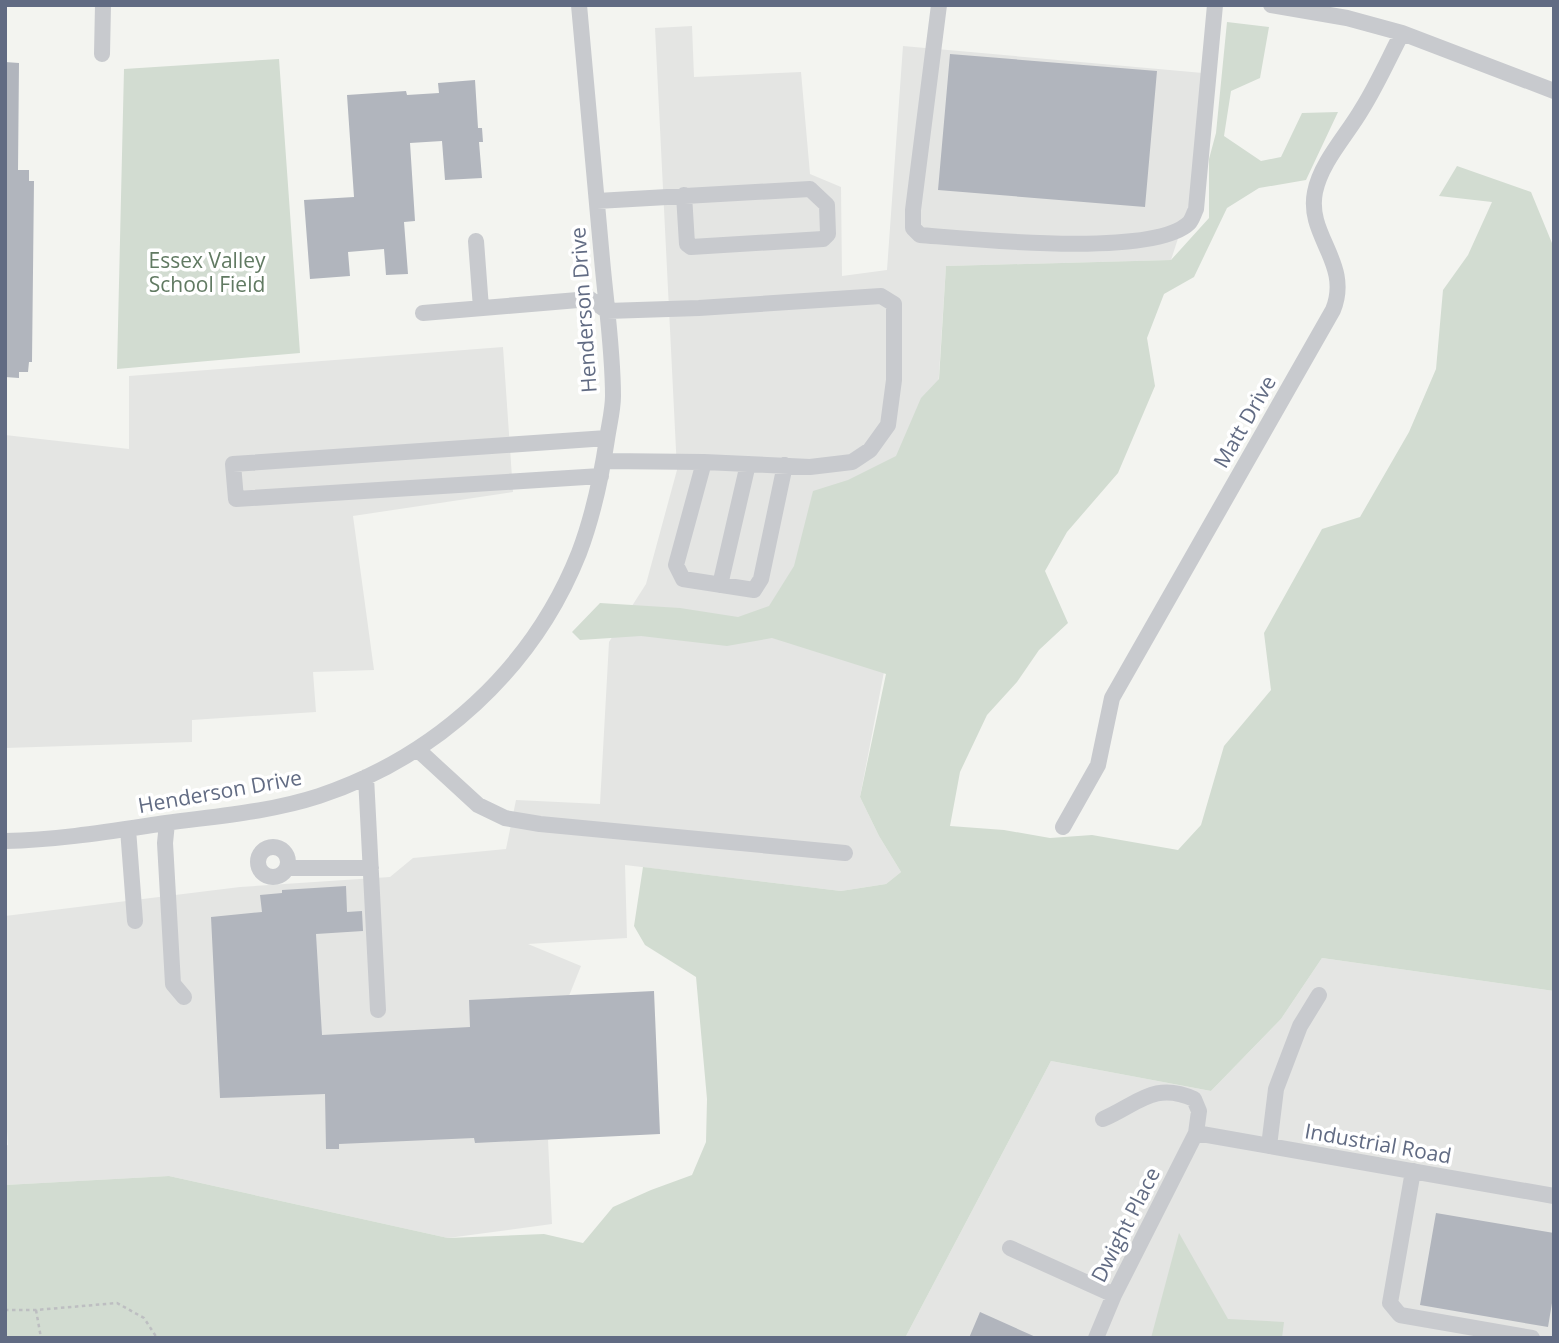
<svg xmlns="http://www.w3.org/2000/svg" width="1559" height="1343" font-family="'Open Sans',sans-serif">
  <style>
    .built { fill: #e4e5e3 }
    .green { fill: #d2dcd1 }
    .building { fill: #b1b5bd }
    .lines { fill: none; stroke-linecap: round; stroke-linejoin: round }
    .path { stroke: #bdbec1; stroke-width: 2.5; stroke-dasharray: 3.5 3.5; stroke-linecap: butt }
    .minor { stroke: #c8cace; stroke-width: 16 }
    .labels { text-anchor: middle; stroke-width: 7; stroke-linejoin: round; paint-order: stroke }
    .park-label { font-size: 21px; fill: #617a62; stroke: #fff }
    .street-label { font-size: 21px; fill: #616b83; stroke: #fff }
  </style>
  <rect width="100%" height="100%" fill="#f3f4f0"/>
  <path class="built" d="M692 26 694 77 801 72 810 174 841 187 842 276 887 270 903 46 1214 74 1209 143 1171 260 946 266 938 390 860 797 879 836 901 872 886 884 841 891 625 865 627 938 528 944 581 966 522 1113 563 1134 548 1140 552 1224 448 1238 169 1176 5 1185V1146L8 1145 5 1098V916L240 887 390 877 413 858 506 849 516 800 600 804 609 642 646 584 677 470 655 28Z
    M503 347 513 492 353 516 374 670 313 672 316 712 192 720V742L5 748V435L129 449V376Z
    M1322 958 1554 991V1338H905L1051 1061 1211 1091 1281 1019Z"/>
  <path class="green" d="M1227 22 1269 27 1260 78 1231 91 1224 136 1261 161 1281 157 1302 113 1338 112 1306 180 1259 188 1227 208 1194 277 1164 294 1147 338 1155 386 1118 473 1067 532 1045 571 1068 623 1039 650 1017 682 987 715 960 772 950 826 1004 830 1050 838 1092 835 1178 850 1201 825 1224 746 1271 690 1264 633 1322 529 1360 517 1409 432 1436 369 1443 290 1468 255 1492 202 1439 196 1457 166 1531 192 1554 248V991L1322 958 1281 1019 1211 1091 1051 1061 905 1338H5V1185L169 1176 448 1238 544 1234 583 1243 613 1207 651 1190 692 1175 706 1142 707 1099 696 977 645 945 634 926 643 867 841 891 886 884 901 872 879 836 860 797 886 674 772 638 727 646 641 636 580 640 572 632 600 603 680 608 738 617 769 606 794 566 813 491 848 480 896 456 921 398 939 379 946 266 1171 260 1209 218V159L1216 133Z
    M279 59 300 353 117 369 124 69Z
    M1179 1233 1228 1319 1284 1322 1282 1338H1151Z"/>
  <path class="building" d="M950 54 1157 71 1145 207 938 190Z
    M5 62 19 63 18 170H29V181H34L32 362H29L28 372H19V378L5 377Z
    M475 80 478 128H482L483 142H479L482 178 445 180 442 141 410 143 415 221 404 222 408 274 386 275 384 249 348 252 350 276 310 279 304 200 354 197 347 95 406 91 407 95 439 93 438 83Z
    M346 886 347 912 362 911 363 931 316 934 322 1035 470 1027 469 1000 654 991 660 1134 475 1143 474 1138 339 1144V1149H326L325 1094 220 1098 211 917 262 912 260 895 282 893V890Z
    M1436 1213 1554 1233V1291L1548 1327 1420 1305Z
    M980 1312 1038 1338H969Z"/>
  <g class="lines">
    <path class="path" d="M5 1310H36L117 1303 144 1318 157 1338
      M36 1310 41 1338"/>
    <path class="minor" d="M939 5 913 210V228L920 235C972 239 1153 258 1189 223 1192 220 1194 213 1196 209L1215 5
      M1271 5 1347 18 1402 33 1554 91
      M102 54 103 5
      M597 201 810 189 827 205 828 234 823 239 691 247 687 244 684 195
      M476 241 481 308
      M423 313 590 299 607 311 699 308 881 296 894 304V380L888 425 870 450 852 462 810 467 704 462
      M604 461 704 462 676 565 683 579 754 590 761 579 785 465
      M601 476 236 499 233 464 607 438
      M720 585 748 464
      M417 749 478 805 505 818 540 824 845 853
      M366 777 378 1010
      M167 823 165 843 173 984 184 997
      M1063 827 1098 765 1112 698 1333 310C1352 263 1306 236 1315 192 1321 162 1347 135 1362 109 1377 85 1389 58 1402 33
      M128 829 135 921
      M5 841C59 840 112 831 166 823 217 816 270 812 319 796 436 757 533 669 579 553 593 516 601 479 607 439 609 425 613 410 613 396 613 351 606 304 602 259 595 175 587 90 579 5
      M258 862a15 15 0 1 1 30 0a15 15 0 1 1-30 0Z
      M287 868H371
      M1196 1133 1554 1196
      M1269 1146 1276 1089 1300 1026 1319 995
      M1413 1171 1390 1303 1400 1315 1532 1338
      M1010 1248 1114 1295
      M1096 1338 1114 1295 1196 1133 1199 1111 1194 1099C1154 1081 1138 1104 1103 1119"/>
  </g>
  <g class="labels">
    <g class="park-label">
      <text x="207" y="268">Essex Valley<tspan x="207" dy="24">School Field</tspan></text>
    </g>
    <g class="street-label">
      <text transform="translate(584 310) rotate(-94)" y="7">Henderson Drive</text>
      <text transform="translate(1245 422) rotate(-60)" y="7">Matt Drive</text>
      <text transform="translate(220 792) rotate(-10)" y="7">Henderson Drive</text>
      <text transform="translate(1378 1144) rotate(10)" y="7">Industrial Road</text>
      <text transform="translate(1126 1225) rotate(-63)" y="7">Dwight Place</text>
    </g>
  </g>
  <rect width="1559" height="1343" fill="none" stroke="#616b83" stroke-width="14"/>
</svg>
